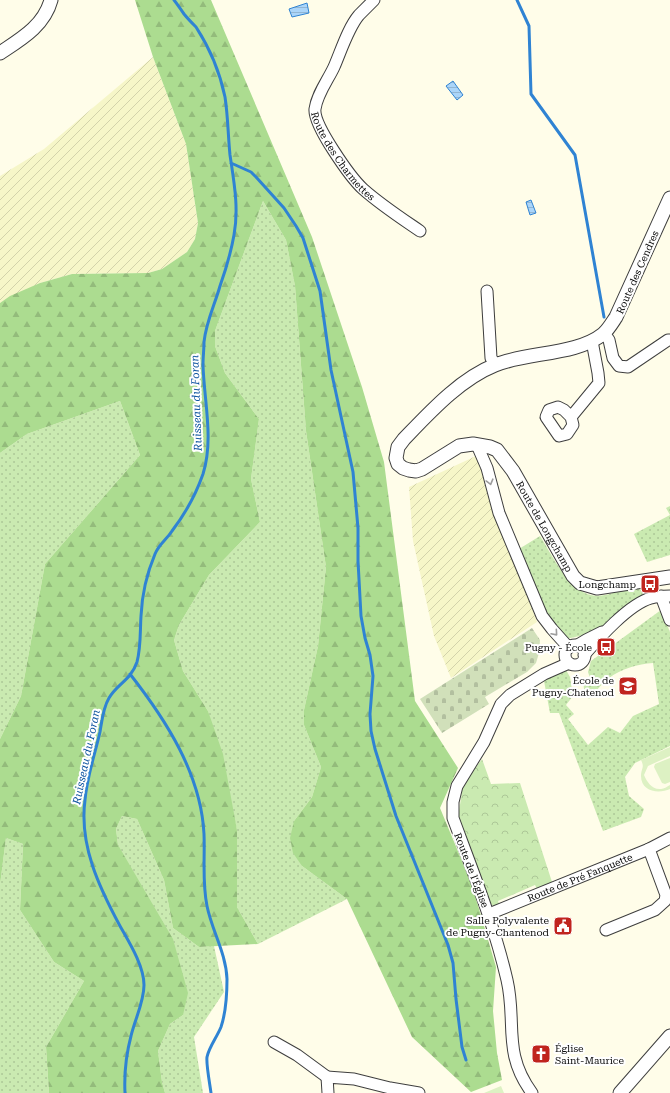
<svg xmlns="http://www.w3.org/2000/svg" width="670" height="1093" font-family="'Roboto Serif',serif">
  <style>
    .farmland { fill: url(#farmland-furrows) }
    .grass { fill: url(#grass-dots) }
    .forest { fill: url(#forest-firs) }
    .cemetery { fill: url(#cemetery-stones) }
    .park { fill: url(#park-crowns) }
    .pitch { fill: #ddf1c3 }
    .water { fill: url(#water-rules); stroke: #2f83d3 }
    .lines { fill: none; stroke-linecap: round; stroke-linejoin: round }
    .stream { stroke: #2f83d3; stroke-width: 3 }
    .minor-casing { stroke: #3e3e3e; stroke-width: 13 }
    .tertiary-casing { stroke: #3e3e3e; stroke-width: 15 }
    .minor { stroke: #fff; stroke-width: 11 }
    .tertiary { stroke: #fff; stroke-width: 13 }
    .oneway { stroke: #9d9d9d }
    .labels { text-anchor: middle; stroke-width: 4; stroke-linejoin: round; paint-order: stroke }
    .street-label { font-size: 10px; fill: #0b0b0b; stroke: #fff }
    .poi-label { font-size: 10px; fill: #0b0b0b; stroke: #fff; text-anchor: end }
    .water-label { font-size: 11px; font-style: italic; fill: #1055a1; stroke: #fff }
  </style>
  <defs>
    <pattern id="farmland-furrows" width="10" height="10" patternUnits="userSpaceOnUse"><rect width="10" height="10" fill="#f6f6c8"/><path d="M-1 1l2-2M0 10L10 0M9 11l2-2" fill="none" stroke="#d2d2aa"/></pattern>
    <pattern id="grass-dots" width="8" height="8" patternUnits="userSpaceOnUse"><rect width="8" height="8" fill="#caeab1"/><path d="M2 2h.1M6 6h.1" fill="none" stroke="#acc797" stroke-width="1.8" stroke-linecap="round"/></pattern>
    <pattern id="forest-firs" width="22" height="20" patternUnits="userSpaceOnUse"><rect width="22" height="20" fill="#acdc90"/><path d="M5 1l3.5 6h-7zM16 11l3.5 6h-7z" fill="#93bb7b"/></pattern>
    <pattern id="cemetery-stones" width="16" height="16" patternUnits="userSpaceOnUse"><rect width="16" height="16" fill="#d1e0ba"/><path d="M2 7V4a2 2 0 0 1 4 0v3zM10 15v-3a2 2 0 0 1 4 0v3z" fill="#b2bf9f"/></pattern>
    <pattern id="park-crowns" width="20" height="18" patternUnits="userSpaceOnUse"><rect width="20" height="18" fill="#caeab1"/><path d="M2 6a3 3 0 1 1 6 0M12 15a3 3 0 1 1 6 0" fill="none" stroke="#acc797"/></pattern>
    <pattern id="water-rules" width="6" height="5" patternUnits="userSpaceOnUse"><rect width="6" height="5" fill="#abd5f9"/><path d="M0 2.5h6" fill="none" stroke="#92b6d4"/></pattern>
  </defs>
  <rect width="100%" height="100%" fill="#fffde9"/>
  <path class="farmland" d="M153 57 186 144 198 223 195 239 187 252 162 269 148 273 72 274 40 283 0 303V176L44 149Z
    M476 456 537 622 451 678 434 636 413 541 409 487Z"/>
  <path class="grass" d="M263 201 286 240 295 286 306 431 326 567 318 646 304 710V725L321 767 312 797 294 821 302 866 347 899 258 944 237 907V830L208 711 183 671 174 640 179 625 209 575 260 522 251 479 259 419 225 373 215 346V331Z
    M120 401 140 455 45 564 21 696 0 739V453L27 434Z
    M670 506V555L647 562 634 534 670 515 666 508Z
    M540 536C553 556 571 597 599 596 610 595 630 587 641 584L643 596 611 619 600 628 584 635 566 639 545 616 519 549Z
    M661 610 670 632V746L635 763 625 777 629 796 644 809 641 817 603 831 559 713H550L544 681 557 669 566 670 570 677 573 696 566 705 574 714 568 719 588 745 608 727 620 733 633 716 659 704 653 663C638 664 621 669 609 678 601 684 595 693 589 699 585 693 583 690 584 683L590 678 588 672 591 661Z
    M122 816 137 819 164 880 173 928 199 947 214 946 224 992 194 1037 203 1093H165L162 1082 158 1051 170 1024 183 1015 118 845 116 829Z
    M6 838 23 844 20 910 54 962 84 981 46 1047 49 1093H0V885Z"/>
  <path class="forest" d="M135 0H211L312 237 362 387 384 462 415 701 458 768 440 808 472 885 496 967 493 1011 497 1053 502 1080 471 1092 412 1037 347 899 302 866 293 853 290 838 294 821 312 797 321 767 304 725V710L318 646 326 567 306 431 295 286 286 240 263 201 215 331V346L225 373 259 419 251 479 260 522 209 575 179 625 174 640 183 671 208 711 223 754 237 830V907L258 944 199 947 173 928 164 880 137 819 122 816 116 829 118 845 173 939 188 993 183 1015 170 1024 158 1051 162 1082 165 1093H49L46 1047 84 981 54 962 20 910 23 844 6 838 0 885V739L21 696 45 564 140 455 120 401 27 434 0 453V303L10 296 40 283 72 274 148 273 162 269 187 252 195 239 198 223 186 144 153 57Z"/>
  <path class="cemetery" d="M532 628 540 640 539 653 536 663 527 672 485 697 489 704 442 733 420 699Z"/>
  <path class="park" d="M482 759 491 784 520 783 552 882 537 889 535 885 498 901 500 906 495 908 491 904 458 818 463 785Z"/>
  <path class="pitch" d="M670 747V756L648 766 644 775C647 782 652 790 661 789 664 789 668 786 670 785V789C659 794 641 792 641 776 641 768 645 768 641 760Z
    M670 758V782L665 784 662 783 654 767 655 764Z
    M501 1086 504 1093H484Z"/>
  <path class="water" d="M307 3 309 13 292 17 289 9Z
    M453 81 463 95 457 100 446 86Z
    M531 200 536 213 530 215 526 202Z"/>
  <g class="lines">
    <path class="stream" d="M517 0 529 26 531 94 575 155 604 317
      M231 163 251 172 256 177 284 208 296 226 303 238 320 291 331 370 353 472 358 528V561L361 616 365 638 370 655 373 676 370 714 371 731 375 749 396 816 448 945 453 963 456 999 462 1047 466 1060
      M130 674C166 720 201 774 204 834 205 858 202 882 207 906 212 931 226 953 227 979 227 994 226 1012 221 1027 217 1037 209 1047 207 1057 206 1064 210 1085 211 1093
      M125 1093C124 1073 126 1055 131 1036 135 1019 144 1002 144 985 144 966 129 942 120 926 99 887 79 845 85 800 87 776 95 754 100 732 102 720 103 708 109 698 117 684 131 680 137 662 141 647 140 631 141 616 142 594 147 573 155 554 159 544 167 539 172 531 185 514 196 494 203 474 214 439 204 401 203 365 203 357 204 349 204 342 206 322 215 304 220 286 226 269 231 252 234 235 239 208 234 182 230 155 228 136 228 116 225 97 220 73 209 47 196 27 192 23 188 19 184 14 181 10 178 5 174 0"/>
    <defs>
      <g id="minor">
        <path id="s1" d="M374 0C369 5 364 10 359 15 348 28 341 51 334 67 328 80 317 94 315 109 313 125 351 178 363 189 381 205 401 218 420 231"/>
        <path d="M487 291 491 358 496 365"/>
        <path d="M604 333 609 340 613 358 619 366 628 367 668 340H670"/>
        <path d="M571 417 564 410 558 407 549 410 546 417 559 436 567 434 573 425 571 417 599 383 598 373 592 341"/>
        <path d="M477 445 487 468 499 513 542 616 552 629 569 648"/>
        <path d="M661 596 670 620"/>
        <circle cx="575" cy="655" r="10"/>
        <path d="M576 646 586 640 602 632"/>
        <path d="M584 655C599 638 629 604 651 598 657 596 664 596 670 596"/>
        <path id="s2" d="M489 914 649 849 670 838"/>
        <path d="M606 930 655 910 665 901 666 895 649 849"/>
        <path d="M274 1042 297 1055 327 1077"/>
        <path d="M328 1093 327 1077 354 1079 390 1088 419 1093"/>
        <path d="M532 1093C502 1052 517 1023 507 980 494 924 473 872 453 818V802L457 786 484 742 501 704 510 695 544 674 569 663"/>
      </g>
      <g id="tertiary">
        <path d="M0 53C21 39 44 26 51 0"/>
        <path id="s3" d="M670 198 616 317C612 323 608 330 603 334 577 355 527 352 495 365 460 379 430 412 404 439L398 447 396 458 398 464 403 468 409 470 416 471 422 469 459 446 473 444 490 447 497 450 513 471 573 576 580 583 597 588 670 577"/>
        <path d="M620 1093 670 1036"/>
      </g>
    </defs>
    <use href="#minor" class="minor-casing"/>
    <use href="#tertiary" class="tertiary-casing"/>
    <use href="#minor" class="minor"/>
    <use href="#tertiary" class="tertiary"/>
  </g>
  <defs><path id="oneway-chevron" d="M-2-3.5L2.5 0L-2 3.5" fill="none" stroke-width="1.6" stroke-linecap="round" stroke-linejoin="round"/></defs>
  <g class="oneway">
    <use href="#oneway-chevron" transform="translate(490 482) rotate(75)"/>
    <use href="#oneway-chevron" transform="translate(555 633) rotate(49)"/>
  </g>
  <defs>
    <symbol id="bus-square" viewBox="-11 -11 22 22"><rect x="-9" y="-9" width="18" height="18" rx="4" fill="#c0241e" stroke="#fff"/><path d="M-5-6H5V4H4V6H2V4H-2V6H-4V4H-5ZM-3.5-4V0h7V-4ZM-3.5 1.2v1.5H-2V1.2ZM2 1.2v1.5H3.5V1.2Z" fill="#fff"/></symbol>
    <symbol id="school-square" viewBox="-11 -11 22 22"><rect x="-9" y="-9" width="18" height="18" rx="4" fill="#c0241e" stroke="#fff"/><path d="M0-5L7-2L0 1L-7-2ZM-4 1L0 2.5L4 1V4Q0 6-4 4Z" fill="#fff"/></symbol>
    <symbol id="civic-square" viewBox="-11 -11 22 22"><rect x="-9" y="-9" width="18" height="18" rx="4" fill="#c0241e" stroke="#fff"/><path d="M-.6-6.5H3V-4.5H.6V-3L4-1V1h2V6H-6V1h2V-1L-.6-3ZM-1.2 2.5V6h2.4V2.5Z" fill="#fff"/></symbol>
    <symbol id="church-square" viewBox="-11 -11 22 22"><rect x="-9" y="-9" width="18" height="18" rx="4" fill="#c0241e" stroke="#fff"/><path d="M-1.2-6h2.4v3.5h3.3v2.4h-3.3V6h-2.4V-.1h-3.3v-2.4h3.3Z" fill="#fff"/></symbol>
  </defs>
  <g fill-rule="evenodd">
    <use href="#bus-square" x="639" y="573" width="22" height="22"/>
    <use href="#bus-square" x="595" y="636" width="22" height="22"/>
    <use href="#school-square" x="617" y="675" width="22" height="22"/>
    <use href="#civic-square" x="552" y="915" width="22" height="22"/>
    <use href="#church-square" x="530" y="1043" width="22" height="22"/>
  </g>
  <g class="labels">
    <g class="street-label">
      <text dy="4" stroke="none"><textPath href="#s1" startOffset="181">Route des Charmettes</textPath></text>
      <text transform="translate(637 272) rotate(-66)" y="4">Route des Cendres</text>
      <text dy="4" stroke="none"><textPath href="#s3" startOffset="610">Route de Longchamp</textPath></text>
      <text transform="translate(472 870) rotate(69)" y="4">Route de l'Église</text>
      <text dy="4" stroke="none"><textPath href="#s2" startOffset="98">Route de Pré Fanquette</textPath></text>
    </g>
    <g class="poi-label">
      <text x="636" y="588">Longchamp</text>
      <text x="592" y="651">Pugny - École</text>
      <text x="614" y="684">École de<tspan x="614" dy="12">Pugny-Chatenod</tspan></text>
      <text x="549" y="924">Salle Polyvalente<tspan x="549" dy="12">de Pugny-Chantenod</tspan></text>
      <text x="555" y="1052" text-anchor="start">Église<tspan x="555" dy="12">Saint-Maurice</tspan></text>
    </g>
    <g class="water-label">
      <text transform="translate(196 403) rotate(-92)" y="4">Ruisseau du Foran</text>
      <text transform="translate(86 757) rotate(-78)" y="4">Ruisseau du Foran</text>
    </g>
  </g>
</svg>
